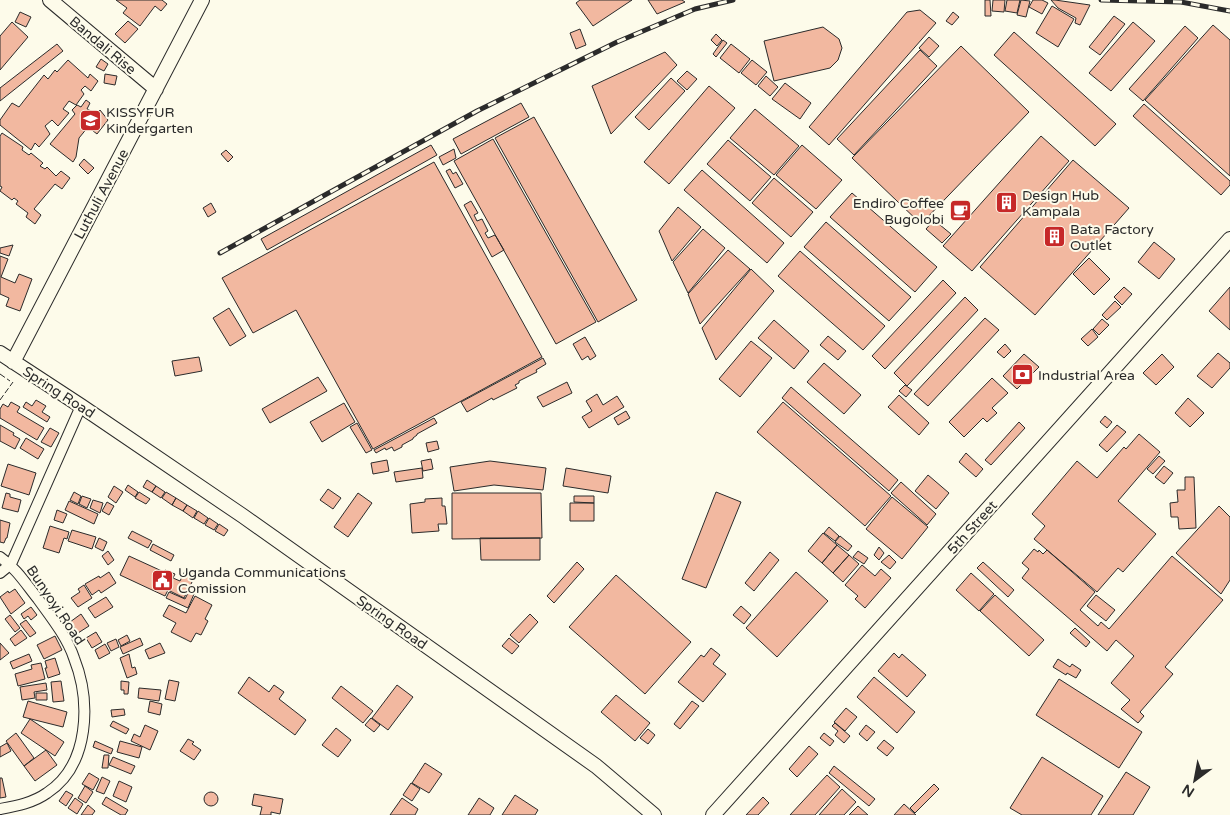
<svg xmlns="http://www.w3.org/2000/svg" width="1230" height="815" font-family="'Varela Round',sans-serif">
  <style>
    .building { fill: #f2b8a0; stroke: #2b2b2b }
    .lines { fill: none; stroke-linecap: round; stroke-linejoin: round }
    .street-casing { stroke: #2b2b2b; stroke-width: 12 }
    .secondary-casing { stroke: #2b2b2b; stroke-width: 16 }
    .street { stroke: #fdfbea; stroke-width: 10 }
    .secondary { stroke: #fdfbea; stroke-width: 14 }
    .rail-casing { stroke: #2b2b2b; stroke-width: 5 }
    .rail { stroke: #fdfbea; stroke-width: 3; stroke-dasharray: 9; stroke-linecap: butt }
    .fence { stroke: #2b2b2b; stroke-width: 1; stroke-dasharray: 6 2.5; stroke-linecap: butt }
    .labels { text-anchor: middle; stroke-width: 4; stroke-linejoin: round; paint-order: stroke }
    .street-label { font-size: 14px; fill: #2b2b2b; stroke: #fdfbea }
    .poi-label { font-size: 14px; fill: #2b2b2b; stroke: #fdfbea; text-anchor: start }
  </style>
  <rect width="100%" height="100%" fill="#fdfbea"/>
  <path class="building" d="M116 0H162L167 4 161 11 155 6 140 26 123 13 127 8Z
    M580 0H632L593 26 576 3Z
    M648 0H682L685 2 657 14Z
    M985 0H990L991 16H985Z
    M993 0H1005L1004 12 992 11Z
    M1007 0H1020L1017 13 1005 11Z
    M1021 0 1030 1 1026 17 1017 15Z
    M1033 0H1042L1048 3 1042 14 1029 7Z
    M1051 0H1055L1090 5 1080 25 1075 23 1076 18 1058 8Z
    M1052 6 1074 19 1058 47 1036 33Z
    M920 10 936 23 829 145 809 127 907 12Z
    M20 12 31 17 26 27 15 22Z
    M953 12 959 17 952 25 946 21Z
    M1114 16 1125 24 1100 55 1089 47Z
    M128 21 138 29 125 43 115 34Z
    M12 22 28 37 0 70V36Z
    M1133 22 1155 41 1111 91 1089 73Z
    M1213 25 1230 40V176L1145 100Z
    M1185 26 1198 38 1143 101 1129 89Z
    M823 27 839 39 842 48 838 60 830 68 774 81 764 41Z
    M580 29 586 45 576 49 570 33Z
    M1014 32 1116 124 1095 146 994 55Z
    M716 34 722 40 717 46 711 40Z
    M929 37 939 46 929 57 919 48Z
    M723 40 727 43 716 57 713 54Z
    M57 44 63 51 0 101V88Z
    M731 44 750 59 739 73 720 58Z
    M961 46 1029 112 921 224 852 158Z
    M920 50 937 66 854 155 837 139Z
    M665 52 677 65 611 134 592 86Z
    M101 59 108 64 104 71 96 67Z
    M68 60 88 78 90 74 98 81 91 91 85 86 81 90 84 94 76 105 69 101 63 109 69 113 58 126 52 120 45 126 50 134 39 147 35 143 31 150 0 125V120L12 103 19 107 44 75 48 79 55 70 57 72Z
    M752 60 767 72 756 85 741 73Z
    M687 71 697 79 687 90 677 81Z
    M105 74 117 76 115 85 104 83Z
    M766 76 778 87 770 96 758 86Z
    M671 78 685 91 649 130 635 117Z
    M785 83 811 103 800 119 772 99Z
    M709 86 735 108 669 184 644 162Z
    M86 100 90 103 87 109 97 114 100 110 108 120 97 134 88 127 79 138 76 157 73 162 50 144 75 114 72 110 77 105 81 107Z
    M521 103 529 117 461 154 453 139Z
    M1144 104 1230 181V185L1221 195 1133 116Z
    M755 109 799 146 774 175 730 138Z
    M534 117 637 300 598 322 495 138Z
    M2 133 23 147 22 150 29 155 31 153 43 163 40 166 45 169 47 167 56 176 61 171 70 178 62 189 55 184 34 209 41 215 35 224 26 217 28 213 16 204 18 201 14 198 12 200 0 191 2 187 0 186V136Z
    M1041 136 1069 161 972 271 943 246Z
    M493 139 596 322 556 344 454 161Z
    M728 140 771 177 750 201 707 164Z
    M431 145 437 155 267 250 261 239Z
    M802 145 842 180 816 209 776 175Z
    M454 149 456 158 443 165 439 157Z
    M226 150 233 157 228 162 221 154Z
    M84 159 94 168 88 174 79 165Z
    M1073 160 1129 208 1035 315 980 267Z
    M434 162 542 357 373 449 296 310 253 333 222 278Z
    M450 169 453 174 456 172 463 184 455 188 446 171Z
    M702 170 784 243 767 263 684 190Z
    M774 178 813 212 791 237 752 203Z
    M852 193 937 267 915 292 830 217Z
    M471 201 478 213 474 215 477 221 482 219 488 231 485 233 488 238 495 235 504 250 492 257 464 205Z
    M211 203 216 212 208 217 203 208Z
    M678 207 701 227 672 261 659 231Z
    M934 220 951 234 942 243 926 229Z
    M826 222 911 297 889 321 804 247Z
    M703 229 725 248 688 293 673 262Z
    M1154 242 1175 259 1159 279 1138 262Z
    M13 245 9 256 0 253V248Z
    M728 250 750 269 700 324 688 294Z
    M800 251 885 326 863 350 778 276Z
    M0 256 8 259 1 277 15 283 19 274 32 279 20 311 6 306 9 298 0 294Z
    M1089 258 1110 279 1094 295 1073 274Z
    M751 269 774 291 716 360 702 328Z
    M943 280 956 293 885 369 872 356Z
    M1124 287 1132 294 1122 305 1114 297Z
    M1230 287V330L1209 311Z
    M965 297 978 310 907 386 894 373Z
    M1115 301 1121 307 1107 320 1102 315Z
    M229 308 246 336 230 346 213 318Z
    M985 318 999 330 928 406 914 394Z
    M1102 319 1109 325 1099 335 1093 329Z
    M774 320 809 351 794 369 758 338Z
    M1092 329 1098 337 1088 346 1081 339Z
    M828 336 846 351 838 360 820 345Z
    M585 337 596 356 590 360 588 356 582 360 573 344Z
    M751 341 772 358 740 397 719 379Z
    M1005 344 1011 351 1004 358 997 352Z
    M1218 353 1230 363V368L1212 388 1197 376Z
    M1024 354 1039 367 1017 389 1003 376Z
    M1162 354 1174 367 1156 385 1143 373Z
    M199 357 202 371 175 376 172 361Z
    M543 358 546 364 536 370 537 372 519 381V383L515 385 517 388 493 400 492 398 467 412 461 402Z
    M824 363 861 395 844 414 807 382Z
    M318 377 327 391 270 423 262 409Z
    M992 378 1008 393 992 408 997 413 987 422 983 418 964 437 949 422Z
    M567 382 572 393 543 407 537 397Z
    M905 385 912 390 906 397 899 391Z
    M791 387 898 480 889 491 782 398Z
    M597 394 603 405 617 396 624 407 589 428 582 417 592 411 586 401Z
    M899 395 929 423 919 435 888 407Z
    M1188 398 1204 413 1190 427 1175 413Z
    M36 400 46 406 42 412 50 417 47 422 23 407 26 402 32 406Z
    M11 402 20 407 17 412 44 428 37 440 0 418V409L3 404 8 407Z
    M783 402 891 496 865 526 757 432Z
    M344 403 355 422 322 442 310 422Z
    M626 411 630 418 618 425 614 418Z
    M1105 416 1112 422 1107 428 1100 422Z
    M434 418 437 423 417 434V435L413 438V439L402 445V447L394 451 392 447 386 450 385 448 376 453 374 450Z
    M1019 422 1025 428 991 465 985 460Z
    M357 423 372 450 366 453 350 427Z
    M0 425 14 433 13 435 20 439 15 449 0 441Z
    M1117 425 1126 432 1107 452 1099 445Z
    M50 428 59 433 51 447 41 442Z
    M1139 434 1160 452 1118 501 1156 534 1123 572 1118 568 1097 592 1034 539 1045 526 1032 514 1077 461 1097 478 1124 447 1126 449Z
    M26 438 44 449 38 459 20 448Z
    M437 441 439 449 428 452 426 443Z
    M966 453 983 469 976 477 959 462Z
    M1159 456 1165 461 1153 474 1147 469Z
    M431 459 433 469 423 471 421 461Z
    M387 460 389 471 373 474 371 463Z
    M490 461 546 468 543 490 494 485 454 491 450 467Z
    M8 464 36 473 29 495 1 486Z
    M1164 466 1173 473 1164 484 1155 477Z
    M422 468 423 478 396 482 394 472Z
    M566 468 611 476 608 493 563 486Z
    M928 475 949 493 936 509 915 491Z
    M1185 477H1194L1196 528 1179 529 1178 517H1171L1170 503 1178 502 1177 490H1185Z
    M147 480 156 486 152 492 143 487Z
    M901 482 936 514 927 525 891 493Z
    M128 485 138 492 135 497 125 490Z
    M114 486 123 492 116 503 108 497Z
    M156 486 165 492 161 498 152 492Z
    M328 489 341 498 333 509 320 500Z
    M74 492 81 496 78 504 70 500Z
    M139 492 150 499 146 504 135 498Z
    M166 492 176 498 172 505 162 498Z
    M716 492 741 502 706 588 682 579Z
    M6 493 10 494V497L21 500 18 512 2 508Z
    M358 493 372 503 348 537 334 527Z
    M452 493H541L542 538 452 539Z
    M82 496 91 499 87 508 79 504Z
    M574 496H594V503L574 502Z
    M892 497 928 527 902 559 866 529Z
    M176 498 187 505 183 511 172 505Z
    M442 498V506H445L447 524H438L439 531 412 533 410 504 425 502V499Z
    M93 500 103 503 100 513 90 508Z
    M69 501 98 514 94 524 65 510Z
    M107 502 114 506 109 515 102 511Z
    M570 503H594V521H570Z
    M187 505 197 511 193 518 183 511Z
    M1219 506 1230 517V580L1221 594 1176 553Z
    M57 510 67 514 63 523 54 520Z
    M198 511 208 518 204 524 194 518Z
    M209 518 218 524 214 530 205 525Z
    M0 520 10 523 7 538H6L4 543 0 542Z
    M219 524 228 530 224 536 215 531Z
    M50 526 69 532 67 539 64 538 59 553 43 548Z
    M829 527 839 536 835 541 824 533Z
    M72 530 96 537 92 549 68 541Z
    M132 531 152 541 148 548 128 538Z
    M823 533 837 545 822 563 808 551Z
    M840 536 852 546 848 551 835 542Z
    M99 538 107 542 103 551 95 547Z
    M480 538H540V560H481Z
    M153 544 174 555 171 561 150 550Z
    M837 545 849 555 833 573 822 563Z
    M879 547 884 553 879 560 874 555Z
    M1034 549 1038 552 1039 550 1043 554 1047 550 1095 592 1080 610 1098 626 1101 622 1109 629 1172 556 1223 600 1165 667 1173 674 1140 712 1144 716 1138 723 1121 709 1130 700 1111 683 1134 656 1116 640 1107 651 1022 578 1029 569 1022 563Z
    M108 551 114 560 108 565 102 556Z
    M858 551 868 558 864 564 853 557Z
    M770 552 779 560 754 591 745 583Z
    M849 555 859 564 843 582 833 573Z
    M889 555 896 562 890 569 881 562Z
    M129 556 164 572 165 570 175 574 173 578 180 581 186 569 196 574 184 598 168 590 165 596 120 575Z
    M577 562 584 569 554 603 547 596Z
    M983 562 1014 590 1008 597 977 568Z
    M862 565 875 576 881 569 891 578 865 608 855 599 858 596 845 585Z
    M109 572 116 583 101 593 99 590 92 595 85 584 99 576 100 578Z
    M796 572 828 601 777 657 746 628Z
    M971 573 994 594 979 611 956 590Z
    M616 575 691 642 645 694 569 627Z
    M84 585 92 598 78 607 71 598 80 592 78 589Z
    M15 589 25 603 11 614 0 597 8 591 9 593Z
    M189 591 194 594 188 608 166 598 169 592 185 599Z
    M995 595 1044 640 1029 656 980 611Z
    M1096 595 1115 610 1106 621 1087 606Z
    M195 596 212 605 205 619 208 621 201 635 196 633 191 642 171 632 176 623 163 616 169 605 186 613Z
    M106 597 113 607 95 618 88 608Z
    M741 606 751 615 744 624 733 615Z
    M31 607 37 615 31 620 28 616 24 619 21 614Z
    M81 614 89 626 78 633 70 622Z
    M530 614 538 622 519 643 510 635Z
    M10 615 20 628 15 632 5 619Z
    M26 620 36 633 30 637 20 624Z
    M1075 628 1090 642 1086 647 1070 633Z
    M21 630 27 638 15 646 10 639Z
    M96 632 102 642 92 648 86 638Z
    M127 635 130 641 121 646 118 640Z
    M55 636 62 650 44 659 37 645Z
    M140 638 143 645 123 654 120 647Z
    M509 638 519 646 512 654 502 646Z
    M116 639 119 647 111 651 107 643Z
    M0 643 9 653 0 660Z
    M160 643 165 653 149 659 145 650Z
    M105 644 110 653 99 659 95 650Z
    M711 648 720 655 713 664 726 674 703 702 678 682 701 655 704 657Z
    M894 653 899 658 902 654 926 675 907 697 878 671Z
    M29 654 32 661 13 669 10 662Z
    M129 654 132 668 135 667 137 674 127 678 120 658Z
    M55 658 60 674 48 678 45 668H47L45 661Z
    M1058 659 1070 667 1072 664 1081 670 1076 678 1067 673 1066 675 1053 667Z
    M41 663 45 679 18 686 15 674 32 669 31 665Z
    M249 677 269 692 274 685 284 692 279 699 306 720 295 735 238 693Z
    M874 677 915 712 897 733 857 697Z
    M1059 679 1142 732 1119 768 1036 715Z
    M169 680 179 682 175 701 165 699Z
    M61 681 64 701 53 702 51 682Z
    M121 681 129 682 128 694H124V690H121Z
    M46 683 47 690 34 692 35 698 22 700 20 687Z
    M397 685 413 697 388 730 372 718Z
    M341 686 373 711 363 723 332 698Z
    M139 688 161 690 159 701 138 698Z
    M36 693H47V700H36Z
    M616 695 650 723 635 741 601 712Z
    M28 701 67 712 63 727 23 717Z
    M150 701 162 704 160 715 148 712Z
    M692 701 699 706 680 729 674 724Z
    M846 708 857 717 845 731 834 722Z
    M124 709 125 715 112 717 111 710Z
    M371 718 380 725 374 732 365 725Z
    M30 719 64 742 55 756 21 733Z
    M113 721 129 729 126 734 110 726Z
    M835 723 850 736 844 743 835 735 838 731 832 726Z
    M145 725 158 731 150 750 131 741 134 734 140 737Z
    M866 725 875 732 867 741 859 734Z
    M336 728 351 740 338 757 322 745Z
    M648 729 655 735 648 744 640 738Z
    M16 733 34 758 24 766 6 741Z
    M824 733 834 741 830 746 820 738Z
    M188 739 194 742 192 744 201 750 194 760 180 751Z
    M884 740 894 748 887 756 877 748Z
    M95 741 113 749 111 754 93 747Z
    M120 741 142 747 139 758 117 752Z
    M7 743 11 751 0 757V747Z
    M809 746 818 754 797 777 789 769Z
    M46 750 57 765 35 781 24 766Z
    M104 755H109L108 768H102Z
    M113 757 135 766 131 774 109 765Z
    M1042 757 1103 796 1091 815H1022L1010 808Z
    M425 763 442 774 429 793 412 783Z
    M834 766 875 799 869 806 829 773Z
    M1126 772 1150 787 1133 815H1098Z
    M89 773 99 779 93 790 82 784Z
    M827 775 840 787 815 815H790Z
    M102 777 110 781 104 794 96 791Z
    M0 778H2L6 797 0 798Z
    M119 781 132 787 126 802 113 796Z
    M411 783 420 789 412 801 403 795Z
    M934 784 939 789 915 813 910 808Z
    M85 786 93 792 86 803 78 798Z
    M842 789 856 802 844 815H819Z
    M66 791 73 795 66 806 59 801Z
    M204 799a7 7 0 1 1 14 0a7 7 0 1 1-14 0Z
    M254 794 283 799 280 814 271 812V815H260L262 807 252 805Z
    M515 795 538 810 535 815H502Z
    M106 797 128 810 125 815H121L102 804Z
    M763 797 769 803 758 815H746Z
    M75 798 83 804 77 814 68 808Z
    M402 798 418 809 415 815H390Z
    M479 798 494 808 490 815H468Z
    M904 804 916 815H894Z
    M88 805 95 811 92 815H81Z
    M858 806 868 815H849Z"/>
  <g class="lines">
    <defs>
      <path id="street" d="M0 557C16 568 26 584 38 599 51 617 67 637 74 658 91 701 90 765 47 793 33 803 16 806 0 809
        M0 573 11 564 81 406"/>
      <path id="secondary" d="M50 0 156 89
        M0 353 81 406 243 516 596 766 654 815
        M13 362 202 0
        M713 815 1230 239"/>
    </defs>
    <use href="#street" class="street-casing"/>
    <use href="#secondary" class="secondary-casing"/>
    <use href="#street" class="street"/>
    <use href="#secondary" class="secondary"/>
    <defs>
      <path id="rail" d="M1101 0 1181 2 1230 11
        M220 253 477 111 617 42 695 9 733 0"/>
    </defs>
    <use href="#rail" class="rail-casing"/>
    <use href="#rail" class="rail"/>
    <path class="fence" d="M0 374 10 381
      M0 400 13 382"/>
  </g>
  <defs>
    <symbol id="school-square" viewBox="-11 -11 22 22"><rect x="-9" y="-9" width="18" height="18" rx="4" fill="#c62828" stroke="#fdfbea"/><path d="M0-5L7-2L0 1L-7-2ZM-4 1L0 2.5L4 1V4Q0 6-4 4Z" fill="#fff"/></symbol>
    <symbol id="building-square" viewBox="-11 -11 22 22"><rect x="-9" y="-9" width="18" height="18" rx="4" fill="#c62828" stroke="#fdfbea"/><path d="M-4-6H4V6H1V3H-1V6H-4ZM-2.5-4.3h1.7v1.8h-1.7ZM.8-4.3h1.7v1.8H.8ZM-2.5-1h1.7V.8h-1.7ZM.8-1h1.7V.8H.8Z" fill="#fff"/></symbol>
    <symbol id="cafe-square" viewBox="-11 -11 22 22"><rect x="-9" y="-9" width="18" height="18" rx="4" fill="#c62828" stroke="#fdfbea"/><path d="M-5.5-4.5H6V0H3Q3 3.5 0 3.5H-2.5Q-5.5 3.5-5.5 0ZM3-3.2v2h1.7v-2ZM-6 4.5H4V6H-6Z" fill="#fff"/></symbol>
    <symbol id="bank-square" viewBox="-11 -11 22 22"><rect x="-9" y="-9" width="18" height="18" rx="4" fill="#c62828" stroke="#fdfbea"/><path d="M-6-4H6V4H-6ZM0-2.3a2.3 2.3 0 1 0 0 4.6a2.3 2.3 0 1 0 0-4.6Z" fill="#fff"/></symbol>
    <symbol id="civic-square" viewBox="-11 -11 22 22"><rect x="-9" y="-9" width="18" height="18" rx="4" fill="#c62828" stroke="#fdfbea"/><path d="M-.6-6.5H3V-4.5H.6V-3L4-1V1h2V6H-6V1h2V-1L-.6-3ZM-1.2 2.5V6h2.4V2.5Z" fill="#fff"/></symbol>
  </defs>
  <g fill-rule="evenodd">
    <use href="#school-square" x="78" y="108" width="25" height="25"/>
    <use href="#building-square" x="994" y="190" width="25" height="25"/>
    <use href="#cafe-square" x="948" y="198" width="25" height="25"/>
    <use href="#building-square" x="1042" y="224" width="25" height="25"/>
    <use href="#bank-square" x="1010" y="362" width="25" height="25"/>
    <use href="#civic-square" x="150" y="568" width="25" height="25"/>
  </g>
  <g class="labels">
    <g class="street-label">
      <text transform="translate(103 45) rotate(40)" y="5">Bandali Rise</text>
      <text transform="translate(101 194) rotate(-62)" y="5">Luthuli Avenue</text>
      <text transform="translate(59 392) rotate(33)" y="5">Spring Road</text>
      <text transform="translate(972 527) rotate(-48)" y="5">5th Street</text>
      <text transform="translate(56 605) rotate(56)" y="5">Bunyoyi Road</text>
      <text transform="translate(392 622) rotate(35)" y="5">Spring Road</text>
    </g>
    <g class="poi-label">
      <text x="106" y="117">KISSYFUR<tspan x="106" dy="16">Kindergarten</tspan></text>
      <text x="1022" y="200">Design Hub<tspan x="1022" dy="16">Kampala</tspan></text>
      <text x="944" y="208" text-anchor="end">Endiro Coffee<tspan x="944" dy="16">Bugolobi</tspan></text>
      <text x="1070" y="234">Bata Factory<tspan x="1070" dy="16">Outlet</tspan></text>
      <text x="1038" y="380">Industrial Area</text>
      <text x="178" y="577">Uganda Communications<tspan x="178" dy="16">Comission</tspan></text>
    </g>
  </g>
  <g transform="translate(1195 780) rotate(212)" stroke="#fdfbea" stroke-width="4" paint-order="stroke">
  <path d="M0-4L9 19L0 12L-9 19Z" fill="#2b2b2b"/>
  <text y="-8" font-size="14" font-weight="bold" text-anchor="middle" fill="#2b2b2b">N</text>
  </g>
</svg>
